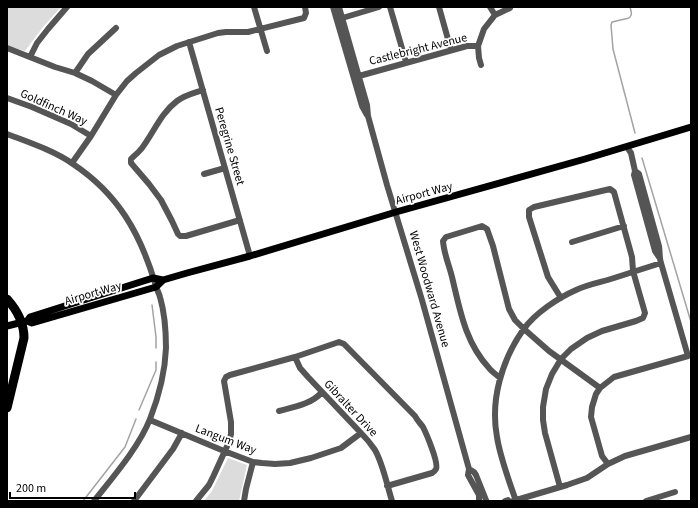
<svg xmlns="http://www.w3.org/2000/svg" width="698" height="508" font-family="'Source Sans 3',sans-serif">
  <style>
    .green { fill: #dcdcdc }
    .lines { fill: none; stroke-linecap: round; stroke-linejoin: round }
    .stream { stroke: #a3a3a3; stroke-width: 1.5 }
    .minor { stroke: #555; stroke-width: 6 }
    .major { stroke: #000; stroke-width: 7 }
    .highway { stroke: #000; stroke-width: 9 }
    .labels { text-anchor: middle; stroke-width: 3.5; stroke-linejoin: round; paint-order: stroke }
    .street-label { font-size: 12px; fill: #000; stroke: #fff }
  </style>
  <rect width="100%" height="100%" fill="#fff"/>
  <path class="green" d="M7 7H61L43 27 25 51 7 46Z
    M228 458 247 465 239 501H204L212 491Z"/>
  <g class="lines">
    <path class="stream" d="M630 7C631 11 633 15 629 18L612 22 611 25 613 49 635 133
      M642 158 691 322
      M152 305 156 337V348
      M139 410 156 370V362
      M83 501 125 447 136 419"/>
    <path class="minor" d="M254 7 267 51
      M333 7 362 106 367 115
      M339 7 367 105 368 116 387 185 422 300 469 469
      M390 7 406 62
      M439 7 451 50
      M490 7 495 15
      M339 19 379 7
      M189 42 250 256
      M478 46 479 58 481 65
      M7 48 55 67 75 73 92 81 116 95
      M30 57 37 43 48 29 67 7
      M75 73 88 54 116 28
      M359 76 467 46H478L484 29 495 15 510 8
      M203 90C194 93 185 95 177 101 161 113 154 132 142 148 139 152 135 155 131 159V163L149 184 161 200 172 221 178 234 180 236H186L240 220
      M7 98 32 107 71 124 91 136
      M7 134C28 142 55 151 73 164 118 194 140 233 155 283 156 288 159 293 160 297 165 314 166 332 166 348 165 373 159 396 150 419 139 447 113 477 94 501
      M627 147 631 153 635 171
      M72 163 91 136 116 95 127 81 136 73 159 55 177 46 218 33 226 32H248L304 18 306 13 305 7
      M204 174 225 168
      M572 242 624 226
      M295 357 300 368 308 377 361 433C366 438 371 444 375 450 383 464 387 485 392 501
      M500 378C497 375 492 372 489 368 465 342 460 310 452 277 449 265 444 254 443 241L446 237 482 226 487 229 493 246 509 309 515 320 524 329 549 351 600 388
      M279 411C294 407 312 404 322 392
      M150 420 224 451 253 462 262 463 275 464 290 463 311 458 341 448 361 433
      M608 464 602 456 591 417 592 407 596 394 600 388 614 377 688 356 661 263C659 257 660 252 659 246L639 174 635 171 634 175 655 251 659 257
      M560 487 545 433 543 420V407L546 389 552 374 561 359 571 349 587 338 602 331 636 321 643 318 645 313 633 271 632 257 614 192 610 189 534 207 529 210V217L548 277 561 298
      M134 501 173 449 182 433
      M196 501 209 485 213 477 229 442 231 434V422L224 381 226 377 230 375 295 357 339 342 344 344 415 416C417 420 420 423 423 427 426 433 439 463 436 469 435 471 434 472 432 473L387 486
      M244 501 246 489 253 462
      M479 501V495L468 475 469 469 474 472 476 475 486 500
      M505 501 508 500 509 501
      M513 501 567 485 587 478 608 464 625 456 691 437
      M516 501C509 481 500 457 497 437 490 400 502 360 523 330 535 313 558 298 576 290 588 284 602 282 614 278 630 273 645 268 661 263
      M646 501 675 492"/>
    <path class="major" d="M27 321 30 317 153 278 163 280
      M7 326 27 321 32 323 156 287 163 280 187 273 250 256 396 212 585 159 691 127"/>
    <path class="highway" d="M7 299C17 310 24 323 24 338L7 408"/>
  </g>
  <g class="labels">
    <g class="street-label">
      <text transform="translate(418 49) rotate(-14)" y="4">Castlebright Avenue</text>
      <text transform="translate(54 107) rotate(24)" y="4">Goldfinch Way</text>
      <text transform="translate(230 146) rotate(74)" y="4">Peregrine Street</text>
      <text transform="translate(424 193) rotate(-15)" y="4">Airport Way</text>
      <text transform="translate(430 289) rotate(74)" y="4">West Woodward Avenue</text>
      <text transform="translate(93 293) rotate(-16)" y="4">Airport Way</text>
      <text transform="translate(351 408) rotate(47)" y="4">Gibralter Drive</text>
      <text transform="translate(226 439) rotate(21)" y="4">Langum Way</text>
    </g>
  </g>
  <rect width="698" height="508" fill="none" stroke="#000000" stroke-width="16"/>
  <path d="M10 492v6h125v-6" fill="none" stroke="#000000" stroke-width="2"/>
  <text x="16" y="492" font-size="12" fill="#000000" stroke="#ffffff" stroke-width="3" paint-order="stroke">200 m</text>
</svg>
